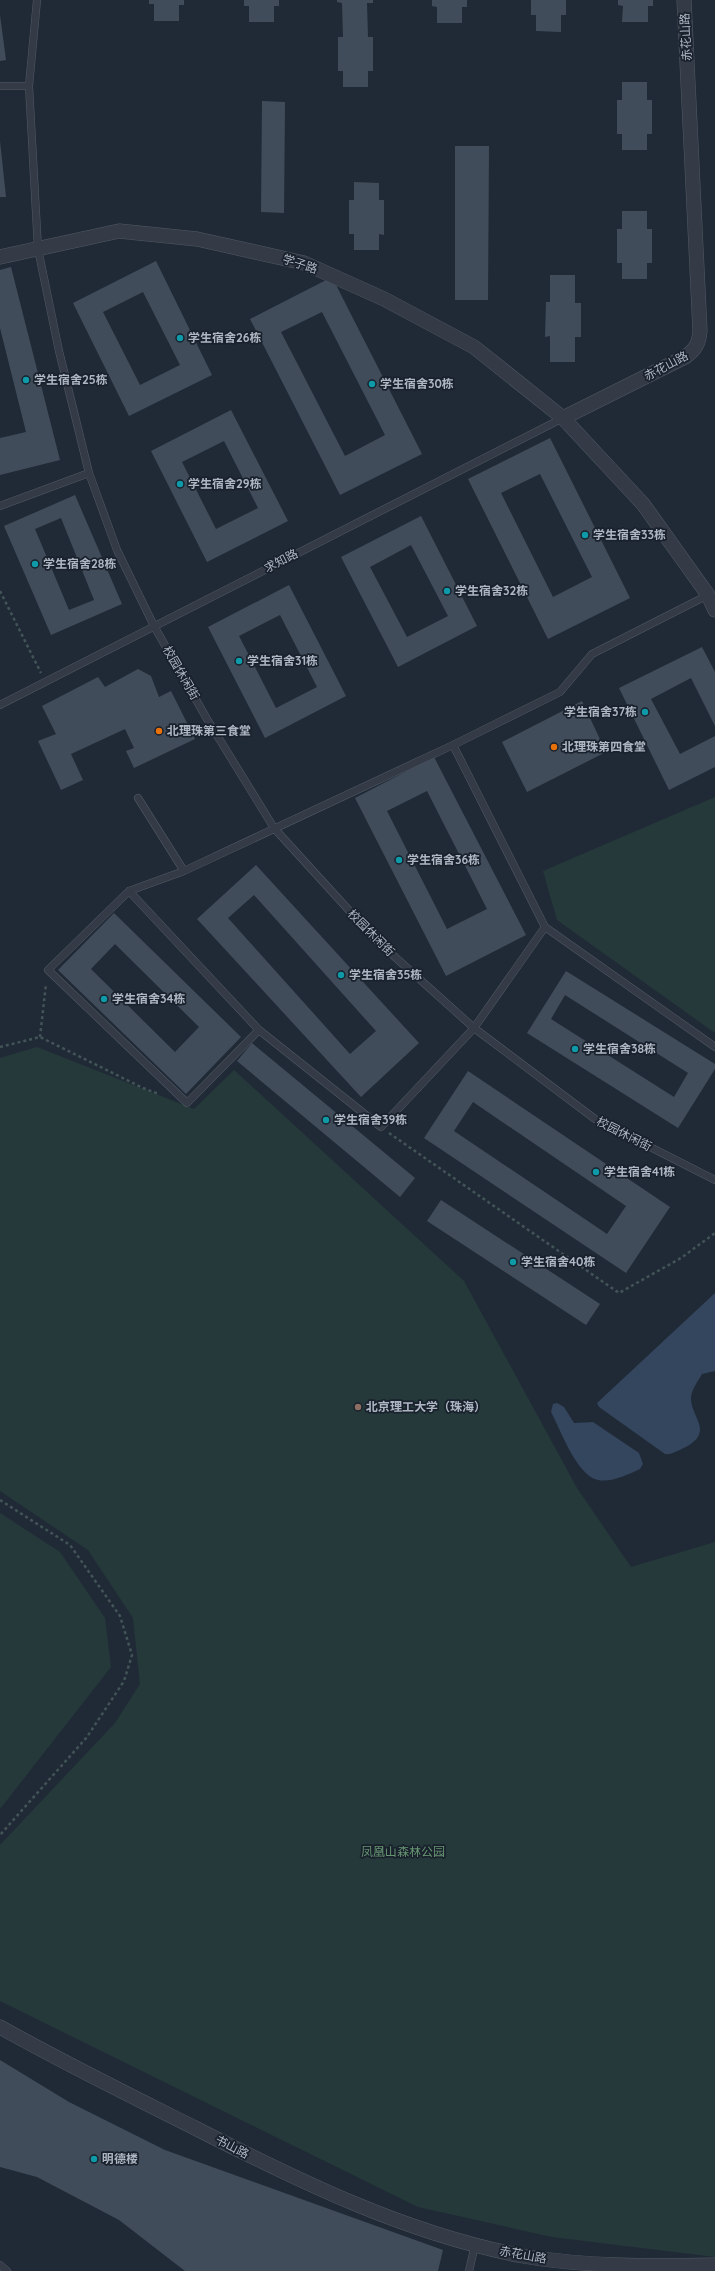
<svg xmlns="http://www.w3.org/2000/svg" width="715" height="2271" font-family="Quicksand,'Noto Sans SC',sans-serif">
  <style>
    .green { fill: #25393a }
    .water { fill: #34455e }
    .building { fill: #414c5b; fill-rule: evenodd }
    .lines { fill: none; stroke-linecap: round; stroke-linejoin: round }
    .lane-casing { stroke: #515965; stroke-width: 8 }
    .street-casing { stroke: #515965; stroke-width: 15 }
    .path { stroke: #425457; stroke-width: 2.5; stroke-dasharray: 3 3; stroke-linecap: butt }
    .lane { stroke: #343b47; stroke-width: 7 }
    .street { stroke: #343b47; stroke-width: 14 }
    .culture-dot { fill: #0f9aa8; stroke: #19212c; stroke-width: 1.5 }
    .food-dot { fill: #e8710a; stroke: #19212c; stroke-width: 1.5 }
    .education-dot { fill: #8d6e63; stroke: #19212c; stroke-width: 1.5 }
    .labels { text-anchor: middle; stroke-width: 3.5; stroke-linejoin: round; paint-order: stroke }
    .street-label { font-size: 12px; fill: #aeb6c4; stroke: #19212c }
    .poi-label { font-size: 12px; font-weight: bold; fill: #aeb6c4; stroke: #19212c; text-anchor: start }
    .park-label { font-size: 12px; fill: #669471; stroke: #19212c }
  </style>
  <rect width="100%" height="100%" fill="#202a36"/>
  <path class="green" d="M715 797V1033L557 920 543 871Z
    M37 1047 194 1109 234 1070 464 1281 577 1488 631 1567 715 1542V2257L552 2237 418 2207 0 2001V1845L115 1723 140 1684 133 1618 88 1550 0 1491V1058Z
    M0 1513 60 1552 105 1618 111 1667 0 1809Z"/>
  <path class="water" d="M715 1293V1371L702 1374C698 1381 692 1389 691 1397 690 1417 715 1431 686 1447 679 1450 672 1455 665 1454L599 1407 597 1403Z
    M557 1403 564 1407 574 1423 593 1422 639 1453 643 1464 640 1469C629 1474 611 1483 598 1480 577 1476 561 1431 551 1412L553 1404Z"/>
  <path class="building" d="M149 0H184V5H179V21H154V4H149Z
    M244 0H279V6H274V22H249V6H244Z
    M337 0H373V3H367L368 37H373V71H368V87H343V71H338V37H343L342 3 337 2Z
    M432 0H467V7H462V23H437V7L432 6Z
    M531 0H566V15H561V32L536 31V15H531Z
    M618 0H653V6H648V22H622L623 6 618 5Z
    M0 15 6 60 0 61Z
    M622 82H647V100H652V134H647V150H622V134H617V100H622Z
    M262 101 285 102 284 213 261 212Z
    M0 141 6 197H0Z
    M455 146H489L488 300H455Z
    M354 182 379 183V200H384V235L379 234V250H354V234H349V200H354Z
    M622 211H647V229H652V263H647V279H622V263H617V229H622Z
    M156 261 212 375 129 416 73 303ZM143 292 180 365 140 385 103 312Z
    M11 267 60 460 0 475V438L26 432 0 328V270Z
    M550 275H575V303H581V337H575V362H550V336L545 337 546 302H550Z
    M332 277 422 454 340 495 250 319ZM322 312 385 435 345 456 281 332Z
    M231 410 288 521 207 562 151 451ZM224 441 258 508 216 529 182 462Z
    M550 438 630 598 548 639 468 479ZM540 474 592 577 553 597 501 493Z
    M75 495 122 604 51 635 4 526ZM61 518 94 600 69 610 35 529Z
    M421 516 477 626 398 667 341 557ZM411 545 448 616 407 637 370 567Z
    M289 585 346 696 265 738 208 627ZM280 615 317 687 276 708 239 636Z
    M702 647 715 672V726L691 678 651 699 680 754 715 736V767L669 790 619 688Z
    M138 669 151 676 159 697 171 691 195 739 134 768 126 751 134 748 125 729 71 754 83 780 61 790 38 741 56 734 42 706 98 677 105 687Z
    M582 701 606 752 527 792 502 742Z
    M434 757 526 935 446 976 355 798ZM427 791 487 909 447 929 387 811Z
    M256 865 419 1043 361 1097 197 919ZM254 895 376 1031 350 1054 228 918Z
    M114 913 241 1037 186 1094 58 970ZM115 944 199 1027 175 1052 91 969Z
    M566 971 715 1064V1069L678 1128 527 1033ZM565 995 688 1073 674 1097 551 1019Z
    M252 1043 415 1178 400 1197 237 1061Z
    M468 1071 670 1207 626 1273 424 1138ZM473 1102 626 1206 607 1234 454 1131Z
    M441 1200 600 1304 586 1325 427 1221Z
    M0 2060 69 2102 165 2150 443 2250 438 2271H185L119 2220 37 2177 0 2167Z"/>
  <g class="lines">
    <defs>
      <path id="lane" d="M37 0 29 86 38 249 59 351 89 473 117 550 154 626 207 719 274 828 376 940 474 1028 595 1119 715 1180
        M0 86H29
        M0 506 89 473
        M0 705 563 418
        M453 745 545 927 715 1047
        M138 798 184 871 453 745 560 692 592 654 708 595
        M129 891 259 1030 187 1103 48 970 129 891 184 871
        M259 1030 381 1127 474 1028 545 927
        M0 2265 7 2271
        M469 2271 475 2245"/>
      <path id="street" d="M0 257 119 231 197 239 304 263 384 299 474 347 563 418 643 504 708 595 715 610
        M563 418 685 357C695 350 699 344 700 331L684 0
        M0 2027C64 2063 129 2095 195 2128 299 2181 407 2234 523 2256 587 2267 651 2266 715 2265"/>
    </defs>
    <use href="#lane" class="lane-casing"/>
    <use href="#street" class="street-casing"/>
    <path class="path" d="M0 591 41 673
      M40 1037 46 984
      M0 1047 40 1037 143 1088 159 1094
      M389 1133 619 1293 681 1258 715 1233
      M0 1500 70 1545 120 1616 132 1655 124 1681 87 1737 0 1835"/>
    <use href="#lane" class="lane"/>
    <use href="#street" class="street"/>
  </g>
  <g class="culture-dot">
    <circle cx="180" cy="338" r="4"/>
    <circle cx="26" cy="380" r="4"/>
    <circle cx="372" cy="384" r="4"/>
    <circle cx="180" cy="484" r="4"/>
    <circle cx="585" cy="535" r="4"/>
    <circle cx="35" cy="564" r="4"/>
    <circle cx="447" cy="591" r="4"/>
    <circle cx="239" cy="661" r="4"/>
    <circle cx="645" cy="712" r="4"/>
    <circle cx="399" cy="860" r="4"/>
    <circle cx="341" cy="975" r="4"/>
    <circle cx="104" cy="999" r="4"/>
    <circle cx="575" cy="1049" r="4"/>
    <circle cx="326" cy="1120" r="4"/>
    <circle cx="596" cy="1172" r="4"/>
    <circle cx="513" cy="1262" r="4"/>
    <circle cx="94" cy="2159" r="4"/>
  </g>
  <g class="food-dot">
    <circle cx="159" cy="731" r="4"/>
    <circle cx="554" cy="747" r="4"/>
  </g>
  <circle class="education-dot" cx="358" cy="1407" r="4"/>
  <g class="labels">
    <g class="street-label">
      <text transform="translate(686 37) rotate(-93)" y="4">赤花山路</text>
      <text transform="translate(300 264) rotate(18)" y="4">学子路</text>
      <text transform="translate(666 366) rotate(-28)" y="4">赤花山路</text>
      <text transform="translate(281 561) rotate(-27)" y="4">求知路</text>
      <text transform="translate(181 673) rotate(60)" y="4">校园休闲街</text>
      <text transform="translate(371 933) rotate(45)" y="4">校园休闲街</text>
      <text transform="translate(624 1134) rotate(27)" y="4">校园休闲街</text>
      <text transform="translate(232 2147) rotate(27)" y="4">书山路</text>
      <text transform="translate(523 2255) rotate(10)" y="4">赤花山路</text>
    </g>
    <g class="poi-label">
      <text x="188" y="342">学生宿舍26栋</text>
      <text x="34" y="384">学生宿舍25栋</text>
      <text x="380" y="388">学生宿舍30栋</text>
      <text x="188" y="488">学生宿舍29栋</text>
      <text x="593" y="539">学生宿舍33栋</text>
      <text x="43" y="568">学生宿舍28栋</text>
      <text x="455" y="595">学生宿舍32栋</text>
      <text x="247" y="665">学生宿舍31栋</text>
      <text x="637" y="716" text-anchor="end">学生宿舍37栋</text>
      <text x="167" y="735">北理珠第三食堂</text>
      <text x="562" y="751">北理珠第四食堂</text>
      <text x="407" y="864">学生宿舍36栋</text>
      <text x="349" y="979">学生宿舍35栋</text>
      <text x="112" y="1003">学生宿舍34栋</text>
      <text x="583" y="1053">学生宿舍38栋</text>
      <text x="334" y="1124">学生宿舍39栋</text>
      <text x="604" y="1176">学生宿舍41栋</text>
      <text x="521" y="1266">学生宿舍40栋</text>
      <text x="366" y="1411">北京理工大学（珠海）</text>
      <text x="102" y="2163">明德楼</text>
    </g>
    <g class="park-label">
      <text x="403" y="1856">凤凰山森林公园</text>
    </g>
  </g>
</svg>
